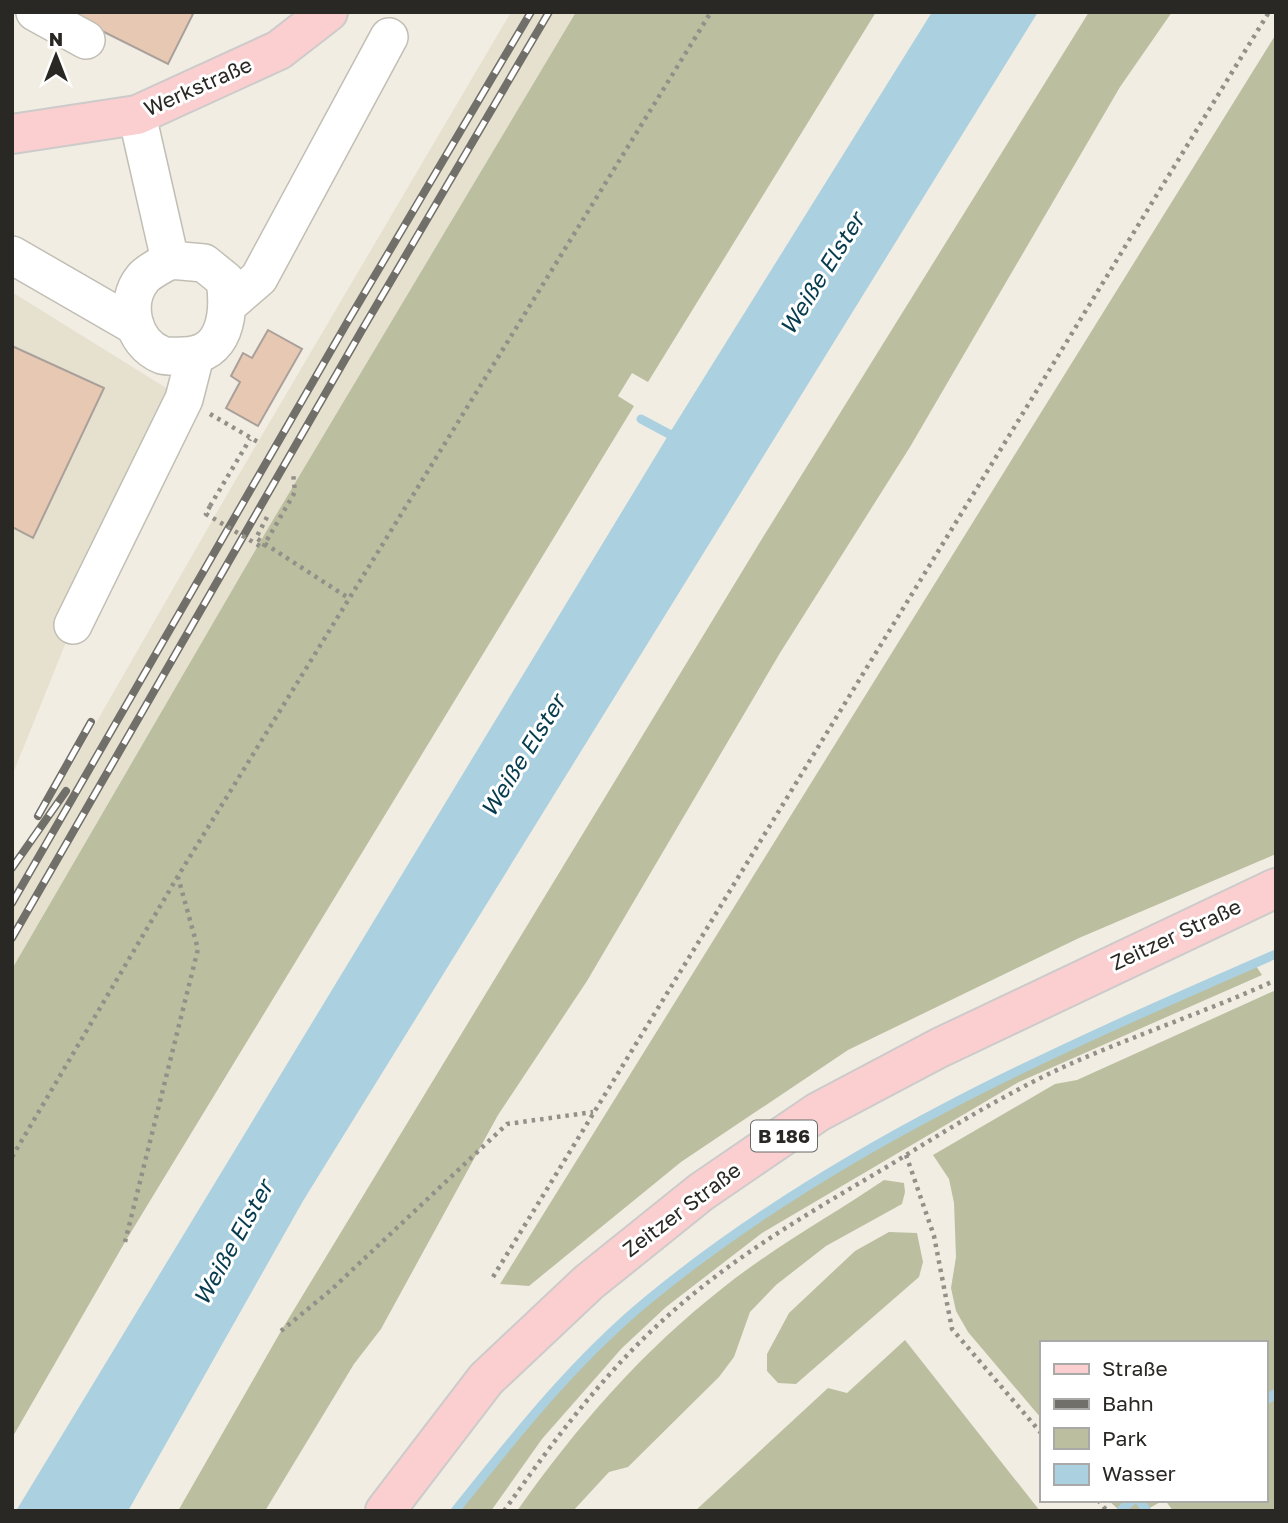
<svg xmlns="http://www.w3.org/2000/svg" width="1288" height="1523" font-family="'Golos Text',sans-serif">
  <style>
    .built { fill: #e6e0cf }
    .green { fill: #bbbf9f }
    .water { fill: #abd0e0 }
    .lines { fill: none; stroke-linecap: round; stroke-linejoin: round }
    .stream { stroke: #abd0e0; stroke-width: 9 }
    .building { fill: #e7c8b3; stroke: #a9a09a; stroke-width: 2 }
    .minor-casing { stroke: #c1beb4; stroke-width: 40 }
    .major-casing { stroke: #cccbca; stroke-width: 42 }
    .path { stroke: #939089; stroke-width: 4.5; stroke-dasharray: 3.5 5; stroke-linecap: butt }
    .minor { stroke: #fff; stroke-width: 37 }
    .major { stroke: #fbcfd0; stroke-width: 38 }
    .rail-casing { stroke: #716f69; stroke-width: 8 }
    .rail { stroke: #fff; stroke-width: 5; stroke-dasharray: 16; stroke-linecap: butt }
    .path-bridge { stroke: #939089; stroke-width: 4.5; stroke-dasharray: 3.5 5; stroke-linecap: butt }
    .labels { text-anchor: middle; stroke-width: 6; stroke-linejoin: round; paint-order: stroke }
    .shield { fill: #fff; stroke: #696866; stroke-width: 2 }
    .shield-label { font-size: 19px; font-weight: bold; fill: #292824 }
    .street-label { font-size: 21px; fill: #292824; stroke: #fff }
    .water-label { font-size: 23px; font-style: italic; fill: #063c4e; stroke: #fff }
  </style>
  <rect width="100%" height="100%" fill="#f1ede3"/>
  <path class="built" d="M511 12H576L267 530 12 969V869L228 493Z
    M12 292 184 399 73 625 12 776Z"/>
  <path class="green" d="M576 12H876L648 382 632 373 618 396 634 406 125 1242 12 1438V969L267 530Z
    M1089 12H1172L1120 87 910 447 780 653 587 981 498 1115 381 1329 354 1364 265 1511H178L281 1331 760 542Z
    M1276 34V854L1079 938 848 1050 681 1162 529 1286 500 1284Z
    M1254 963 1262 975 1019 1082 762 1233 666 1307 622 1348 542 1439 491 1511H455C515 1436 574 1362 647 1301 828 1151 1042 1057 1254 963Z
    M1276 990V1511H1173L1165 1500H1265V1343H1041V1418L968 1332 956 1311 951 1288 956 1257 954 1203 949 1179 933 1155 1055 1084 1077 1080Z
    M884 1180 904 1183 905 1192 902 1204 826 1246 776 1285 750 1312 734 1357 719 1377 628 1467 609 1472 573 1511H517C577 1426 642 1351 724 1287 774 1247 831 1216 884 1180Z
    M889 1232 917 1233 923 1262 919 1277 796 1384 778 1383 767 1371V1354L789 1313 855 1251Z
    M905 1340 1040 1511H695L828 1388 847 1393Z
    M1108 1500H1164L1144 1511H1120Z"/>
  <path class="water" d="M932 12H1038L303 1201 128 1511H16L669 434Z"/>
  <g class="lines">
    <path class="stream" d="M641 419 669 434 681 436
      M1265 1401 1276 1393
      M1139 1500 1147 1511
      M1122 1509 1133 1500
      M455 1511C515 1436 574 1361 648 1300 835 1146 1056 1050 1276 954"/>
  </g>
  <path class="building" d="M64 12H189L193 14 168 64Z
    M268 330 302 349 258 426 226 408 240 382 231 376 243 353 252 358Z
    M12 346 104 388 33 538 12 527Z"/>
  <g class="lines">
    <defs>
      <path id="minor" d="M35 12 86 40
        M137 115 170 260
        M12 255 135 326
        M170 260 204 263 225 280C230 313 226 356 183 356 177 356 168 357 162 355 132 343 123 302 143 278 149 271 162 265 170 260Z
        M229 304 259 278 389 37
        M73 625 184 399 195 356"/>
      <path id="major" d="M12 134 137 115 279 50 328 12
        M385 1511 486 1379 589 1282 701 1192 818 1112 939 1048 1276 888"/>
    </defs>
    <use href="#minor" class="minor-casing"/>
    <use href="#major" class="major-casing"/>
    <path class="path" d="M210 414 258 442
      M210 506 250 439
      M267 517 256 538 350 599
      M267 540 295 492 293 473
      M906 1155 934 1236 952 1329 1041 1433
      M12 1157 178 876 711 12
      M125 1242 198 949 178 877
      M493 1277 1269 12
      M281 1331 331 1290 507 1124 593 1112
      M1098 1500 1107 1511
      M504 1511C554 1440 606 1370 671 1313 737 1254 814 1210 890 1165 948 1129 1008 1092 1070 1064 1138 1034 1208 1011 1276 980"/>
    <use href="#minor" class="minor"/>
    <use href="#major" class="major"/>
    <defs>
      <path id="rail" d="M38 816 91 722
        M12 868 66 791
        M12 903 348 321 531 12
        M12 938 362 330 549 12"/>
    </defs>
    <use href="#rail" class="rail-casing"/>
    <use href="#rail" class="rail"/>
    <path class="path-bridge" d="M210 506 206 514 263 548 267 540"/>
  </g>
  <g class="labels">
    <rect class="shield" x="751" y="1120.5" width="66" height="31" rx="5"/>
    <g class="shield-label">
      <text x="784" y="1143">B 186</text>
    </g>
    <g class="street-label">
      <text transform="translate(198 87) rotate(-24)" y="7">Werkstraße</text>
      <text transform="translate(1176 935) rotate(-25)" y="7">Zeitzer Straße</text>
      <text transform="translate(682 1210) rotate(-37)" y="7">Zeitzer Straße</text>
    </g>
    <g class="water-label">
      <text transform="translate(822 274) rotate(-58)" y="8">Weiße Elster</text>
      <text transform="translate(523 756) rotate(-58)" y="8">Weiße Elster</text>
      <text transform="translate(233 1243) rotate(-61)" y="8">Weiße Elster</text>
    </g>
  </g>
  <rect width="1288" height="1523" fill="none" stroke="#292824" stroke-width="28"/>
  <rect x="1040" y="1341" width="228" height="161" fill="#ffffff" stroke="#a9a9a7" stroke-width="2"/>
  <rect x="1054" y="1364" width="35" height="10" fill="#fbcfd0" stroke="#a9a9a7" stroke-width="2"/>
  <text x="1102" y="1376" font-size="21" fill="#292824">Straße</text>
  <rect x="1054" y="1399" width="35" height="10" fill="#716f69" stroke="#a9a9a7" stroke-width="2"/>
  <text x="1102" y="1411" font-size="21" fill="#292824">Bahn</text>
  <rect x="1054" y="1428" width="35" height="21" fill="#bbbf9f" stroke="#a9a9a7" stroke-width="2"/>
  <text x="1102" y="1446" font-size="21" fill="#292824">Park</text>
  <rect x="1054" y="1464" width="35" height="21" fill="#abd0e0" stroke="#a9a9a7" stroke-width="2"/>
  <text x="1102" y="1481" font-size="21" fill="#292824">Wasser</text>
  <g transform="translate(56 56)" stroke="#ffffff" stroke-width="5" paint-order="stroke">
  <path d="M0-5L12 26L0 18L-12 26Z" fill="#292824"/>
  <text y="-10" font-size="19" font-weight="bold" text-anchor="middle" fill="#292824">N</text>
  </g>
</svg>
